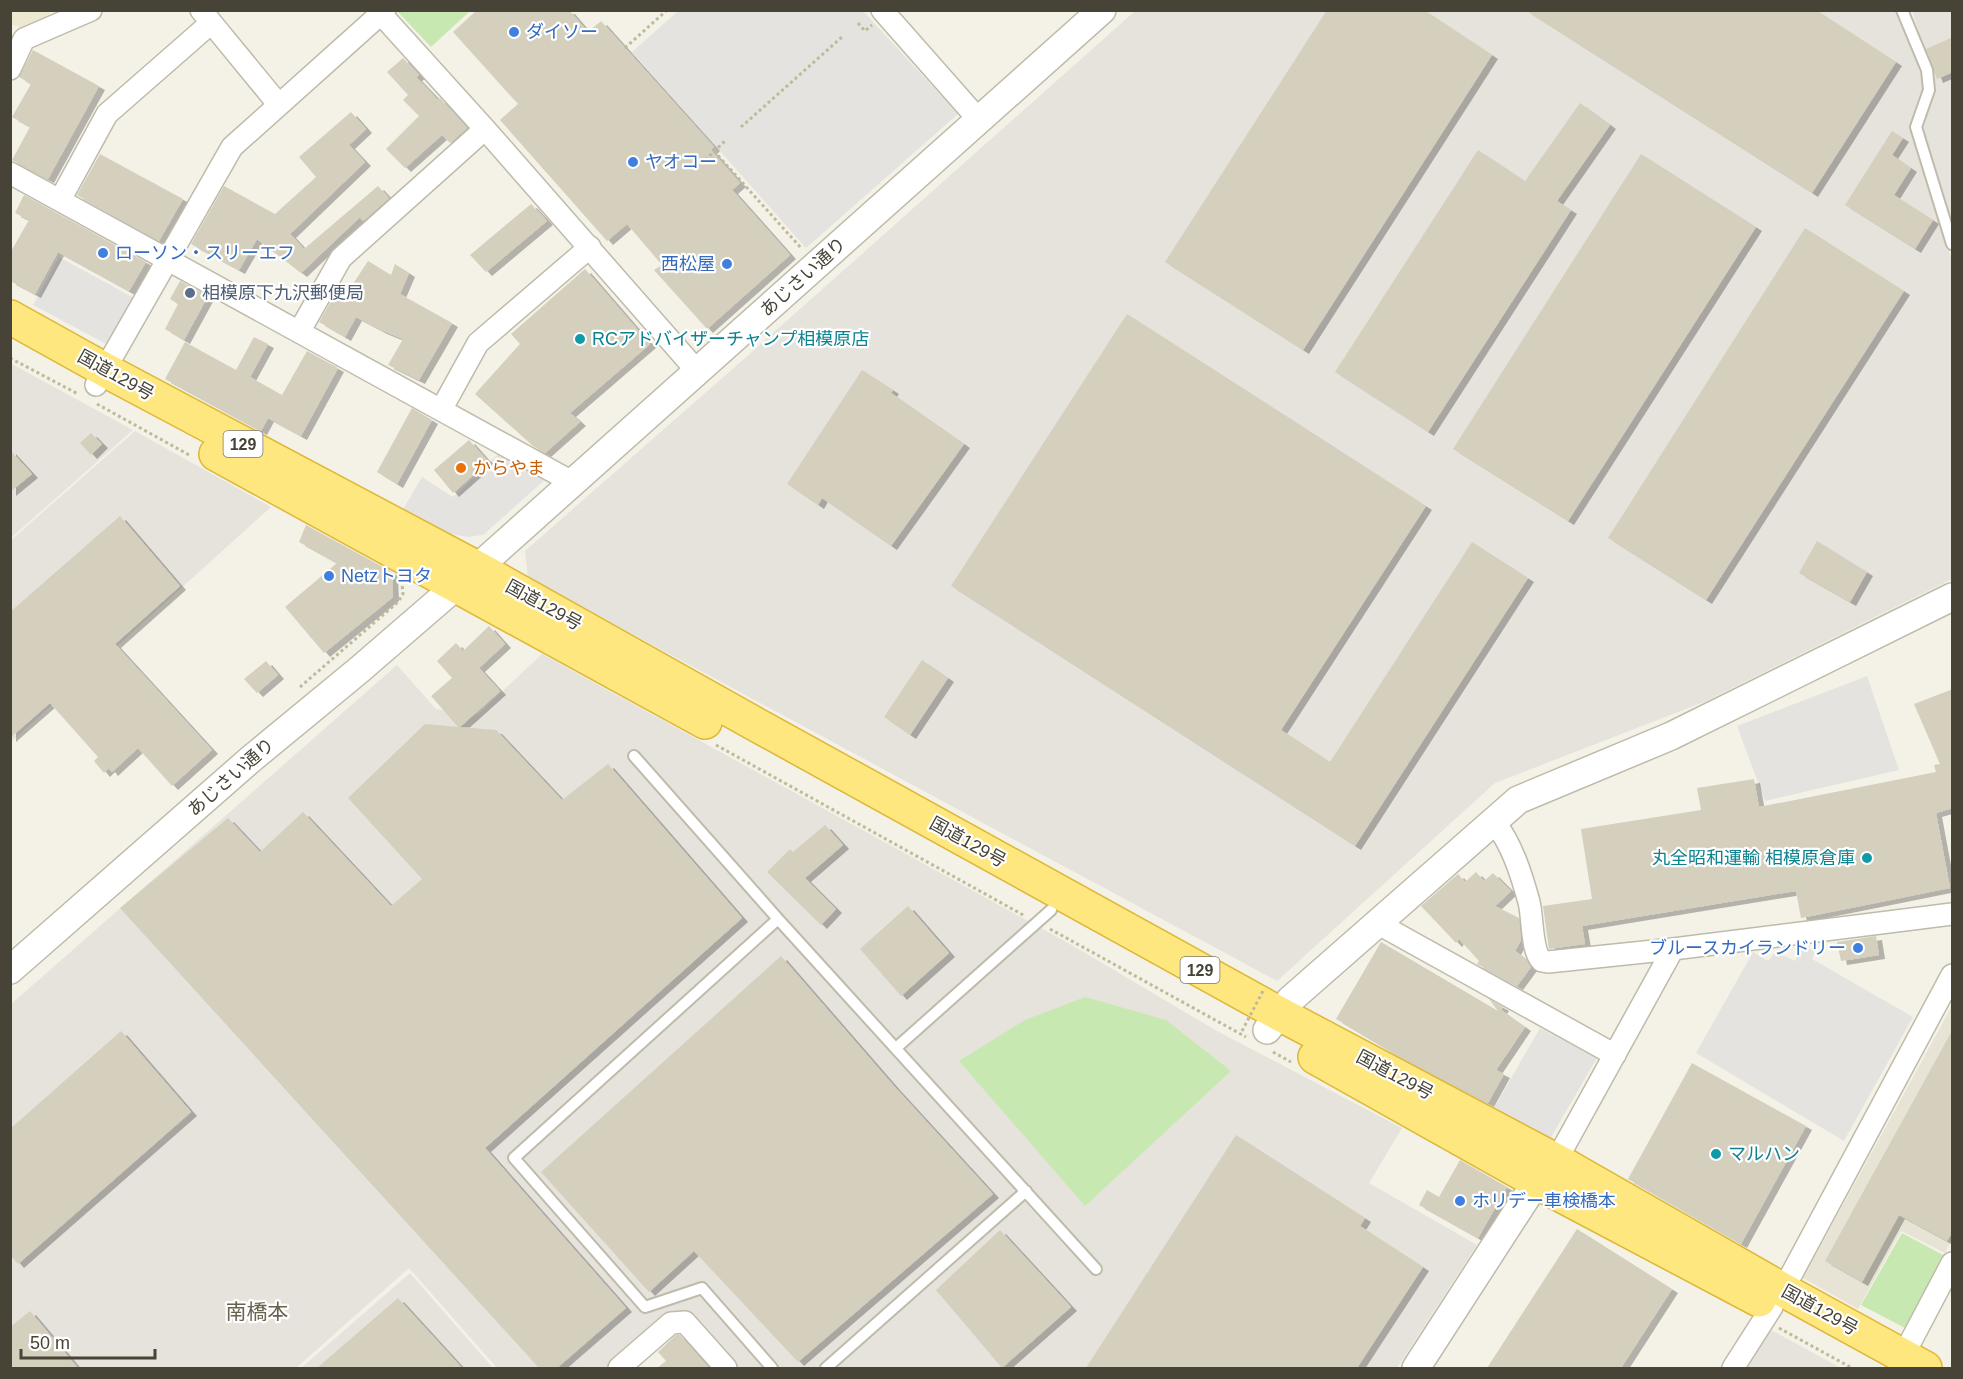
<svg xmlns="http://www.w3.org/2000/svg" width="1963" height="1379" font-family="Arial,'Noto Sans JP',sans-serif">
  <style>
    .residential { fill: #e8e4d5 }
    .industrial { fill: #e6e3dc }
    .education { fill: #ede9d1 }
    .green { fill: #c7e8b0 }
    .parking { fill: #e5e3df }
    .building { fill: #d5cfbd; filter: url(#shadow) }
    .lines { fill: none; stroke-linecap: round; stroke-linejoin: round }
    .service-casing { stroke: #bfbbaa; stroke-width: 14 }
    .minor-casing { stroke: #bfbbaa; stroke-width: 24 }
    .tertiary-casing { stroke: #bfbbaa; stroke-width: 30 }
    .trunk-casing { stroke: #deb737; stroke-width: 36 }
    .path { stroke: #c1b99b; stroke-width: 3; stroke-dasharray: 3 3; stroke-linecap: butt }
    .service { stroke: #fff; stroke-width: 10 }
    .minor { stroke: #fff; stroke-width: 21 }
    .tertiary { stroke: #fff; stroke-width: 27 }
    .trunk { stroke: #fee77f; stroke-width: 33 }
    .path-bridge { stroke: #c1b99b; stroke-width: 3; stroke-dasharray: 3 3; stroke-linecap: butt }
    .shop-dot { fill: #3f7fe0; stroke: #fff; stroke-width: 2 }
    .service-dot { fill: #5c6f8a; stroke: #fff; stroke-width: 2 }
    .culture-dot { fill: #0f9aa8; stroke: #fff; stroke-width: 2 }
    .food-dot { fill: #e8710a; stroke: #fff; stroke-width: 2 }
    .labels { text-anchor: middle; stroke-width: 4.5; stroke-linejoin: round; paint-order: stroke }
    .shield { fill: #fff; stroke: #7e7b72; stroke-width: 1.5 }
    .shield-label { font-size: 16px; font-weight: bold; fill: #474336 }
    .shop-label { font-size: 18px; fill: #366cbe; stroke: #fff; text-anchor: start }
    .street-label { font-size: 18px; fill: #474336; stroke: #fff }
    .service-label { font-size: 18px; fill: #4e5e75; stroke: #fff; text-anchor: start }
    .culture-label { font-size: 18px; fill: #0d838f; stroke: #fff; text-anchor: start }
    .food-label { font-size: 18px; fill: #c56008; stroke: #fff; text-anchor: start }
    .quarter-label { font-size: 21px; fill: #6a624d; stroke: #fff }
  </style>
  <defs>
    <filter id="shadow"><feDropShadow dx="6" dy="4" stdDeviation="0" flood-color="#0004"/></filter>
  </defs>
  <rect width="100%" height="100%" fill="#f4f2e7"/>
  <path class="residential" d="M1952 1006V1239L1945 1253 1901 1231 1858 1309 1803 1278Z"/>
  <path class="industrial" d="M1135 11H1895L1919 69 1924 89 1911 127 1952 260V579L1704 702 1495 783 1277 981 528 578 525 551 736 366Z
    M1912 11H1952V228L1923 137 1922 121 1931 71Z
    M10 363 133 430 11 538H10Z
    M135 431 271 507 11 742 10 541Z
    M542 654 1070 944 1217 1031 1402 1128 1369 1183 1477 1245 1397 1368H739L688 1312 672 1311 606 1368H497L409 1268 296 1368H11L10 1005 397 665 436 709 478 714Z
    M410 1273 493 1368H301Z
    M1771 1330 1841 1368H1746Z"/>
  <path class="education" d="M11 11H50L49 20 17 31 18 26 11 25Z"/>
  <path class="green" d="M399 11 470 10V11L431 47 398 12Z
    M1085 997 1166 1020 1231 1071 1085 1206 959 1061 1025 1020Z
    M1902 1233 1943 1255 1905 1328 1861 1305Z"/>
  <path class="parking" d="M678 11H863L958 114 806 248 632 52Z
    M59 257 134 298 108 345 33 305Z
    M500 452 547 478 483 535 467 537 445 533 402 511 422 477 453 497Z
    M1867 676 1899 770 1765 801 1737 726Z
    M1804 945 1815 952 1812 959 1913 1017 1844 1141 1696 1053 1753 952 1768 961 1775 952 1795 961Z
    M1540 1028 1597 1058 1550 1139 1494 1108Z"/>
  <path class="building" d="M477 10H569L588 32 601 21 714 147 711 150 740 183 732 190 790 255 707 329 654 270 662 265 627 224 607 241 500 120 518 104 453 32Z
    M1327 10H1424L1492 55 1303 350 1165 262Z
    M1525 10H1816L1896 62 1812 193Z
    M1953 37V72L1937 79 1926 49Z
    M33 50 99 86 48 179 12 160 30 127 12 117 31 84 19 77Z
    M403 58 419 75 416 77 438 100 440 98 467 128 450 143 442 135 405 168 386 149 419 116 403 100 408 95 387 72Z
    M1580 103 1610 125 1557 201 1571 210 1428 432 1335 372 1478 150 1525 181Z
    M351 112 366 129 349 145 365 162 290 234 304 249 378 186 389 198 363 221 360 217 301 273 257 239 239 270 191 244 224 186 275 214 316 177 299 157Z
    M1892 131 1903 138 1892 155 1911 168 1894 195 1933 220 1915 249 1845 205Z
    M100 154 183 199 159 241 77 195Z
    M1641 154 1756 227 1568 521 1453 449Z
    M24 195 146 262 129 291 58 252 35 294 10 281V253L29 220 15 213Z
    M531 204 547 221 486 272 470 255Z
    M1805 228 1904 291 1706 600 1608 538Z
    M368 261 391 275 395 264 409 273 400 294 452 323 419 380 388 365 403 339 381 330 356 317 345 337 319 322 342 282 351 287Z
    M585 269 650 344 570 413 580 422 545 453 533 446 475 394 520 344 511 334Z
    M180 281 208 296 184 340 165 329 178 304 170 299Z
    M1127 314 1426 506 1281 730 1330 762 1472 542 1528 578 1355 846 951 586Z
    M254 337 268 344 250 377 282 395 307 351 338 368 301 436 268 418 261 431 165 379 185 342 236 370Z
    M862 370 893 390 891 393 964 444 891 546 822 498 818 505 787 484Z
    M412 408 432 420 397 484 377 472Z
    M91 433 102 444 91 455 80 443Z
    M469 440 487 460 479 465 481 468 453 493 434 470Z
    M10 450 32 474 10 492Z
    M120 516 180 586 115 644 212 750 172 786 138 748 112 772 109 768 104 773 94 761 98 757 50 703 10 738V612Z
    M306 525 392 572 393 597 324 653 285 607 337 563 299 542Z
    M1817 541 1867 572 1850 602 1799 573Z
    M489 626 505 644 479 668 500 691 460 727 496 730 562 800 608 764 742 918 485 1148 626 1308 557 1368H539L120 908 228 818 260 852 303 812 391 906 422 879 348 798 425 724 458 727 431 696 452 678 437 661 456 643 463 651Z
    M922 660 948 678 910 735 884 717Z
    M266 661 278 675 257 693 244 679Z
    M1953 689V808L1936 813 1950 888 1801 918 1796 891 1582 926 1585 944 1549 949 1543 906 1592 899 1581 829 1701 810 1697 788 1754 779 1759 807 1936 772 1934 765 1940 764 1914 704Z
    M825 825 843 845 805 878 836 909 821 925 767 872 790 849 793 852Z
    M1476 872 1484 881 1493 873 1511 891 1495 906 1519 918 1521 940 1515 951 1526 959 1531 967 1517 986 1477 964 1479 961 1459 939 1456 943 1421 906 1458 874 1465 882Z
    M908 906 949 953 901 996 860 949Z
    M1876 936 1879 955 1841 961 1837 942Z
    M1381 942 1498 1011 1489 999 1503 1007 1501 1010 1525 1027 1496 1070 1504 1074 1488 1103 1398 1056 1336 1019Z
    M781 956 894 1086 993 1194 798 1362 694 1251 649 1292 541 1172Z
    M1953 1029V1231L1947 1241 1899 1215 1862 1282 1825 1261Z
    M121 1031 191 1112 18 1264 10 1255V1129Z
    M1692 1063 1806 1126 1741 1244 1628 1179Z
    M1236 1135 1365 1218 1360 1226 1423 1267 1357 1368H1086Z
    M1460 1160 1507 1187 1478 1238 1419 1205 1427 1190 1439 1197Z
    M1577 1229 1672 1289 1621 1368H1487Z
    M1000 1230 1071 1307 1002 1368 936 1290Z
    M398 1298 462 1368H317Z
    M30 1311 78 1368H10V1327Z
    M676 1335H680L709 1368H657L666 1361 658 1352Z"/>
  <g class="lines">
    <defs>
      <path id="service" d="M1902 10 1927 70 1929 90 1916 127 1952 244
        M634 756 778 919 1096 1269
        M896 1048 1051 910
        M772 1368 702 1288 645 1307 514 1158 778 919
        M826 1368 1026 1191"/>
      <path id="minor" d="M201 10 279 105
        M882 10 979 120
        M381 14 485 129 697 371
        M10 69 24 39 91 10
        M10 173 572 482
        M60 200 107 114 211 23
        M299 332 341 258 485 129
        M96 385 232 147 385 10
        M441 410 478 343 590 247
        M1493 820C1512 844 1521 873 1529 902 1533 917 1531 951 1542 961L1548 962 1673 949 1952 914
        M1377 923 1615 1055
        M1556 1161 1673 949
        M1783 1290 1952 975
        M1903 1356 1952 1263
        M619 1368 671 1323 685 1322 726 1368
        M1733 1368 1772 1307"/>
      <path id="tertiary" d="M10 970 251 759 359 670 477 568 1102 10
        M1267 1030 1290 1000 1518 800 1671 736 1952 597
        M1416 1368 1537 1181 1549 1168"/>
      <path id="trunk" d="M10 317 116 376 477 568 748 720 1278 1013 1570 1168 1783 1290 1925 1368
        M216 454 705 722
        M1315 1057 1555 1192 1759 1300"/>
    </defs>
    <use href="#service" class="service-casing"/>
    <use href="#minor" class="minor-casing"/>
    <use href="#tertiary" class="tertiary-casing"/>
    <use href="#trunk" class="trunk-casing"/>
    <path class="path" d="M858 23 865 31 872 25
      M625 48 667 10
      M741 127 842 37
      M714 151 801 248
      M705 160 726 140
      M10 358 78 394
      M97 404 191 456
      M300 687 398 602 403 594 402 584
      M716 745 1025 916
      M1050 929 1246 1037
      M1273 1052 1291 1062
      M1779 1328 1852 1368"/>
    <use href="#service" class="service"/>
    <use href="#minor" class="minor"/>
    <use href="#tertiary" class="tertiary"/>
    <use href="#trunk" class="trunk"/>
    <path class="path-bridge" d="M1242 1031 1264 989"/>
  </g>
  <g class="shop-dot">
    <circle cx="514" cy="32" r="6"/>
    <circle cx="633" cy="162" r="6"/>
    <circle cx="103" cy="253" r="6"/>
    <circle cx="727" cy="264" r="6"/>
    <circle cx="329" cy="576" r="6"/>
    <circle cx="1858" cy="948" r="6"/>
    <circle cx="1460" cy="1201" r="6"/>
  </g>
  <circle class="service-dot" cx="190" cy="293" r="6"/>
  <g class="culture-dot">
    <circle cx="580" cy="339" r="6"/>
    <circle cx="1867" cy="858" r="6"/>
    <circle cx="1716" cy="1154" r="6"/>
  </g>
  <circle class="food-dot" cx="461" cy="468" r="6"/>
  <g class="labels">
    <g class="shield">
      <rect x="223.5" y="431" width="39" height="26" rx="4.5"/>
      <rect x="1180.5" y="957" width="39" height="26" rx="4.5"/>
    </g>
    <g class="shield-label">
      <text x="243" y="450">129</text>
      <text x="1200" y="976">129</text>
    </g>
    <g class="shop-label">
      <text x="526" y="38">ダイソー</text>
      <text x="645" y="168">ヤオコー</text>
      <text x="115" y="259">ローソン・スリーエフ</text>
      <text x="715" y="270" text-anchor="end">西松屋</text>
      <text x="341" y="582">Netzトヨタ</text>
      <text x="1846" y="954" text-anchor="end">ブルースカイランドリー</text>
      <text x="1472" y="1207">ホリデー車検橋本</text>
    </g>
    <g class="street-label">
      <text transform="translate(803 277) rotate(-42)" y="6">あじさい通り</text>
      <text transform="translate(116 375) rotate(29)" y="6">国道129号</text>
      <text transform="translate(544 605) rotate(29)" y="6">国道129号</text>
      <text transform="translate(231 777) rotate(-41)" y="6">あじさい通り</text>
      <text transform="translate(968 842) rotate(29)" y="6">国道129号</text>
      <text transform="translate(1395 1075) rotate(28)" y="6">国道129号</text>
      <text transform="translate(1820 1310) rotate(29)" y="6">国道129号</text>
    </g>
    <g class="service-label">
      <text x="202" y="299">相模原下九沢郵便局</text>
    </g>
    <g class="culture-label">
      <text x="592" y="345">RCアドバイザーチャンプ相模原店</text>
      <text x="1855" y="864" text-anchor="end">丸全昭和運輸 相模原倉庫</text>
      <text x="1728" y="1160">マルハン</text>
    </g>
    <g class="food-label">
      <text x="473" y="474">からやま</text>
    </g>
    <g class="quarter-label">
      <text x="257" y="1319">南橋本</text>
    </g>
  </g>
  <rect width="1963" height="1379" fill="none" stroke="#474336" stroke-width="24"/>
  <path d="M21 1349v9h134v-9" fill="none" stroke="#474336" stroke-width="3"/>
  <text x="30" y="1349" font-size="18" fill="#474336" stroke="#ffffff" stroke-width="4.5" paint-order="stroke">50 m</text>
</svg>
